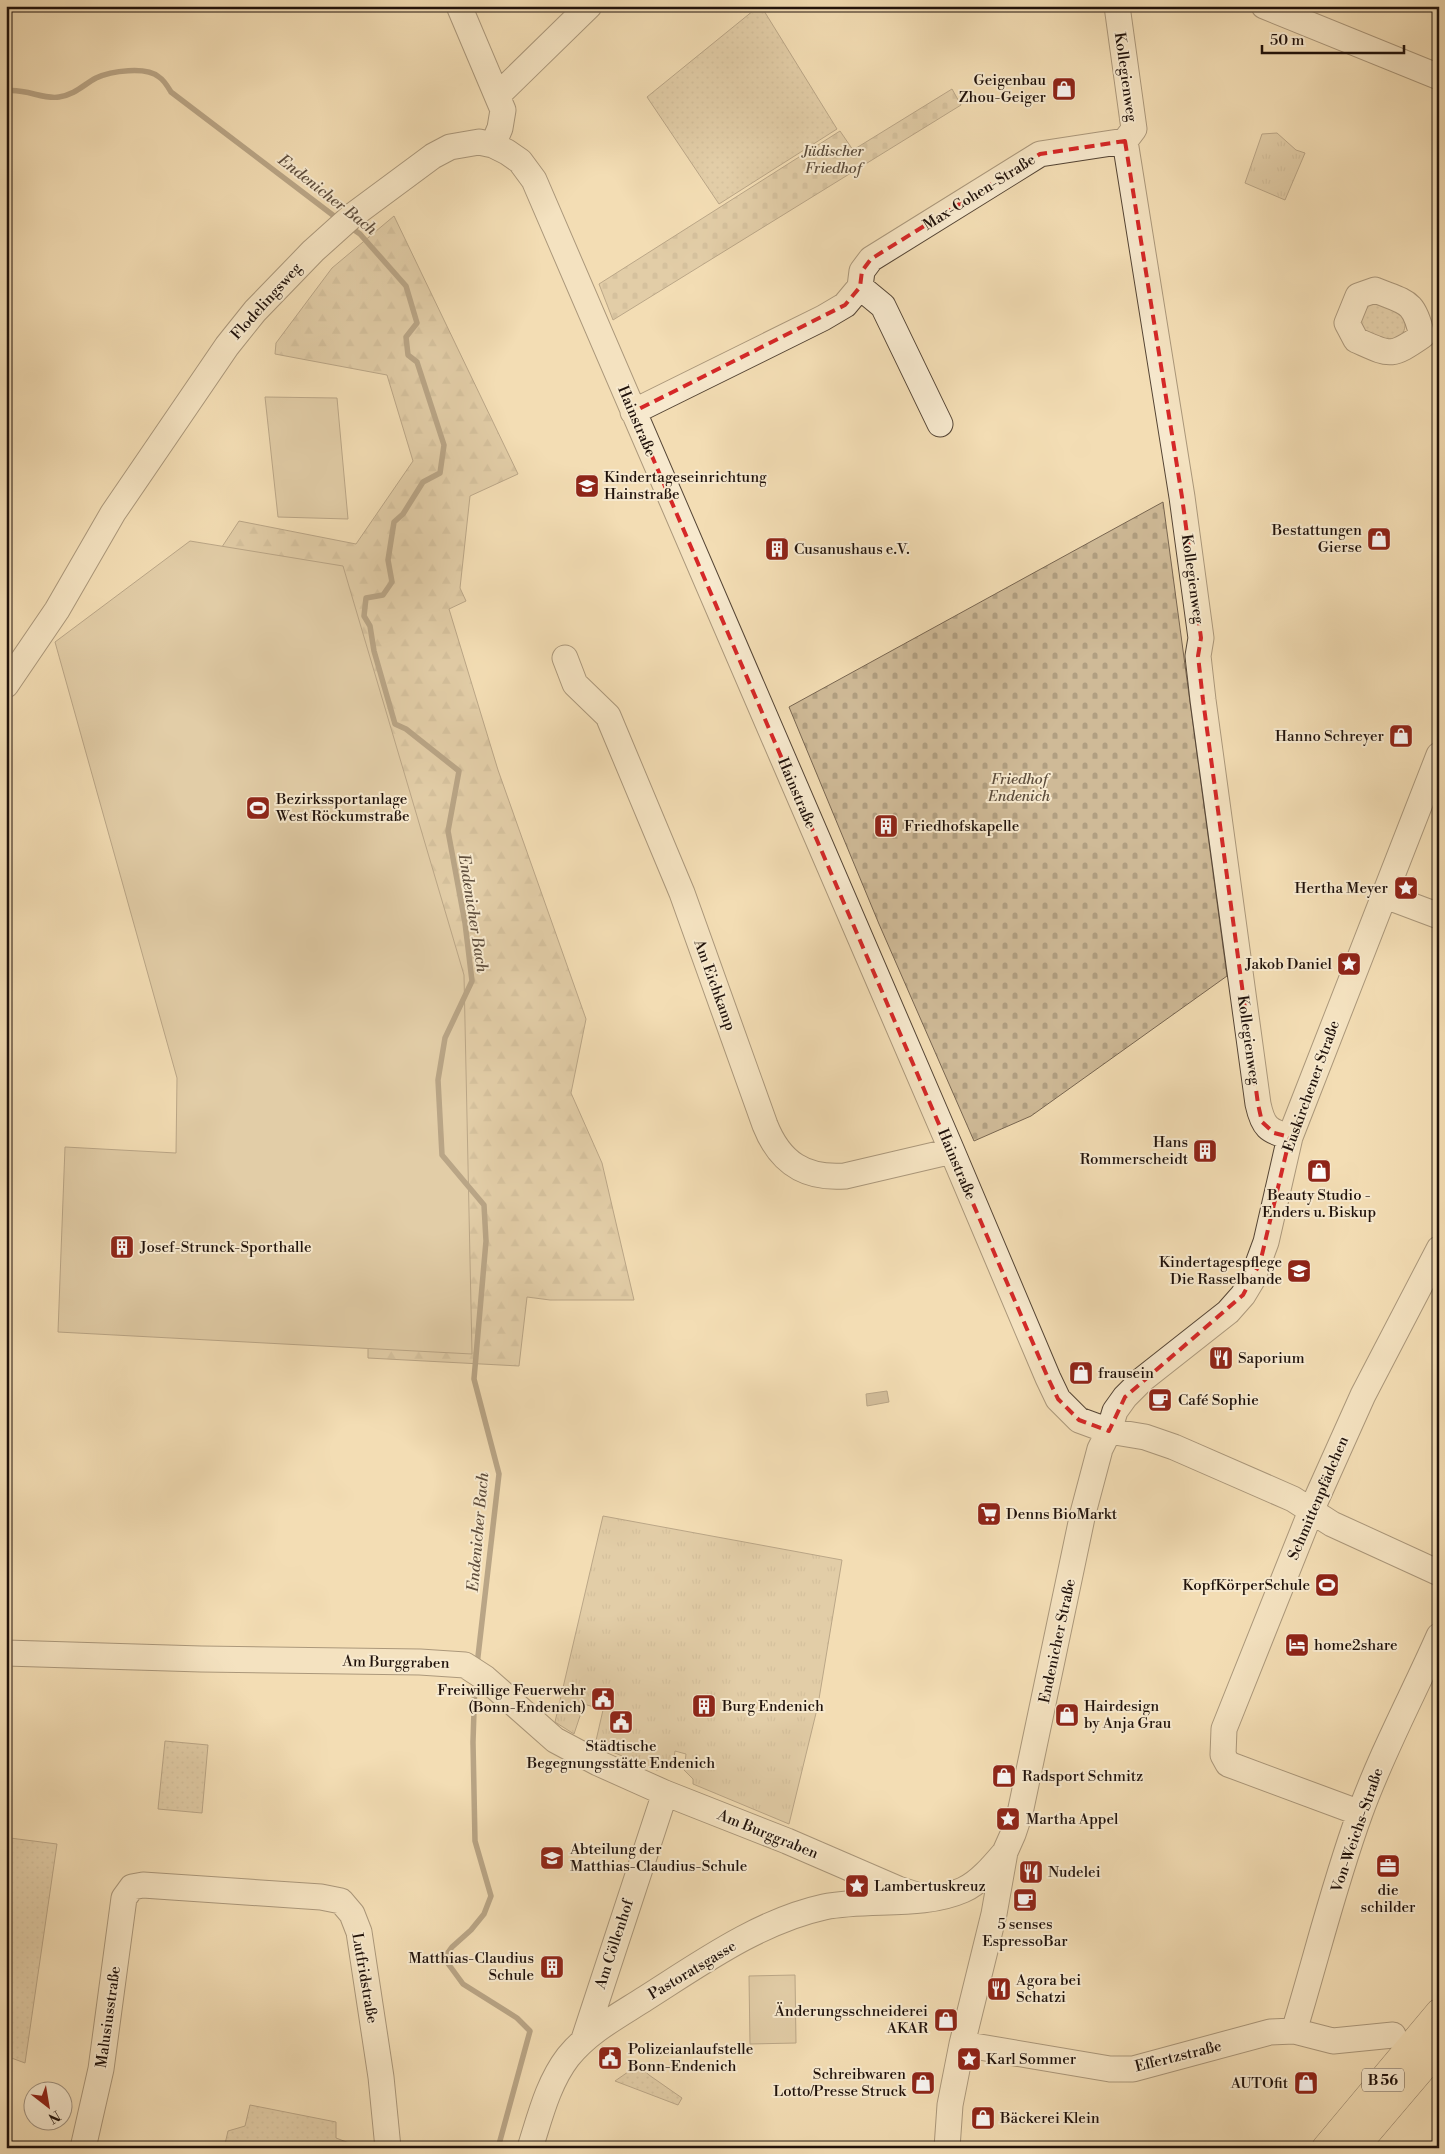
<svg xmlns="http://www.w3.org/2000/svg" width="1445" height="2154" font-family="'Libre Bodoni',serif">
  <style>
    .grass { fill: url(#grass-dots); stroke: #786651 }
    .forest { fill: url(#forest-firs); stroke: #786651 }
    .cemetery { fill: url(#cemetery-stones); stroke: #786651 }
    .park { fill: url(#park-tufts); stroke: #786651 }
    .pitch { fill: #cfba97; stroke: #786651 }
    .water { fill: #ab987b; stroke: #73624e }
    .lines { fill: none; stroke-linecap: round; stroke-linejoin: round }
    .stream { stroke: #73624e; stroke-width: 5.5 }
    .minor-casing { stroke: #554535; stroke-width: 27 }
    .major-casing { stroke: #20120b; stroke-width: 29 }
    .minor { stroke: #f7e9ce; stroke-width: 25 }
    .major { stroke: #f3ddb4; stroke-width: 28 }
    .marked { fill: none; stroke: #d62828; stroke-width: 4; stroke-dasharray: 10 6; stroke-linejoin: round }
    .labels { text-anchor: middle; stroke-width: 4; stroke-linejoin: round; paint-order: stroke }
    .shield { fill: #f7e9ce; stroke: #605246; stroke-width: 1 }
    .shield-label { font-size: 14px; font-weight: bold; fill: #20120b }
    .street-label { font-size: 15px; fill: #20120b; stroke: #f7e9ce }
    .poi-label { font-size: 15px; fill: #20120b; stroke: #f7e9ce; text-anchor: start }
    .park-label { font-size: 15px; font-style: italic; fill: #5d4d3c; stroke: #f7e9ce }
    .water-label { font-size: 16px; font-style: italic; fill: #5f4e3d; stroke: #f7e9ce }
  </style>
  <defs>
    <pattern id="grass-dots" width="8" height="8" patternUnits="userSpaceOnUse" patternTransform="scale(1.25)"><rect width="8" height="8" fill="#cfba97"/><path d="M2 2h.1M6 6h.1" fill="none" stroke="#b19f81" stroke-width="1.8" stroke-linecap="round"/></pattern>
    <pattern id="forest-firs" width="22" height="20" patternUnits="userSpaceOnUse" patternTransform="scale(1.25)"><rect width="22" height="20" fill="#cfba97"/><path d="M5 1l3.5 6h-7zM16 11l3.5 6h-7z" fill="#b19f81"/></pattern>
    <pattern id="cemetery-stones" width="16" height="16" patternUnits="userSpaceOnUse" patternTransform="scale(1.25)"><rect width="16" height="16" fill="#cfba97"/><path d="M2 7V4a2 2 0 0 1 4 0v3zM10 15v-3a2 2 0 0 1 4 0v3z" fill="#b19f81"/></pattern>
    <pattern id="park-tufts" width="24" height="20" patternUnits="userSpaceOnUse" patternTransform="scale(1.25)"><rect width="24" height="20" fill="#cfba97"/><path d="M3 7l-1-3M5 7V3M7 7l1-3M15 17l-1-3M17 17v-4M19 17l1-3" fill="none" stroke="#b19f81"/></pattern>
  </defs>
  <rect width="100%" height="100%" fill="#f3ddb4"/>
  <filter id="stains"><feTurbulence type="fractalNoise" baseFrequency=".004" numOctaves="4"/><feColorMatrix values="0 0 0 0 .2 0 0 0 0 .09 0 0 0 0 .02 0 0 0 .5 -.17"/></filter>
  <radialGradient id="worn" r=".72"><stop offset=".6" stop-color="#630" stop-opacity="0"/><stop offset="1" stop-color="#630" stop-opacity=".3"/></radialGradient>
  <path class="grass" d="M759 6H761L837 129 719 204 647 97Z
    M1371 298 1402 311C1409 326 1404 336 1391 346L1360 335 1359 306Z
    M165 1741 208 1745 202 1813 158 1809Z
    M10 1838 57 1844 25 2063 6 2056V1857Z
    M638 2065 649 2075 682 2098 678 2105 615 2081Z
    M250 2105 336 2122V2138L357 2146 238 2148 225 2144 228 2131 245 2126Z"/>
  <path class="forest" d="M394 216 518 474 470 496 460 588 466 601 449 609 498 770 586 1019 571 1093 602 1163 634 1300H550L527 1297 519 1366 368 1358V1328L216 556 239 521 356 544 413 461 387 375 275 354 276 343 332 268Z"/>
  <path class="cemetery" d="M952 89 961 105 613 320 599 284 840 131 853 150Z
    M1163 502 1227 976 1031 1116 974 1141 879 924 789 707Z"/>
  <path class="park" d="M1277 133 1296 150 1305 153 1285 200 1245 183 1262 134Z
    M603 1516 842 1560 818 1705 789 1824 693 1784V1779L684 1770 686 1754 675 1751 673 1765H665L657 1770 595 1745 603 1710 584 1704 574 1734 555 1722Z"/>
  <path class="pitch" d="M265 397 337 398 348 519 278 517Z
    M190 541 343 566 464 975 472 1354 58 1332 65 1147 176 1153 177 1078 55 642Z
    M795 1975 796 2043 750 2044 749 1976Z"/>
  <path class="water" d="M887 1391 889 1402 867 1406 866 1394Z"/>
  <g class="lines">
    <path class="stream" d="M6 91C25 88 44 100 59 97 76 94 83 85 96 78 111 71 146 66 159 77 164 80 168 87 171 92L338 219
      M350 227 360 234 406 286 417 323 406 337 408 355 417 362 444 445 440 473 423 482 403 514 394 522 388 560 392 582 383 595 366 598 364 616 370 626 374 651 395 724 406 729 459 771 448 831 465 923 472 981 445 1038 438 1080 442 1155 484 1205 486 1241 474 1379 499 1474 477 1665
      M475 1679 473 1742 475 1841 491 1896 484 1914 471 1930 452 1947 444 1958 463 1984 517 2018 530 2031 498 2148"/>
    <defs>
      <path id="minor" d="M459 6 503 110 500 128 493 145
        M1117 6 1134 129 1125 141 1182 497 1201 638 1198 656 1203 700 1258 1104C1263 1127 1268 1131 1290 1137
        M1264 6 1439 77
        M498 95 589 6
        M860 287 883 306 940 424
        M1375 290C1407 303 1414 300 1422 336 1390 358 1390 355 1356 340L1347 323 1358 296Z
        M633 412 823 318 845 305 860 287 862 271 871 259 1040 154 1125 141
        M565 658 575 684 608 716 682 893 765 1125C780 1163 805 1179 845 1176L952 1151
        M6 685 57 610 113 513 227 346 255 311 313 251 352 216 433 156 450 147 479 142 493 145 507 152 520 161 534 180 949 1144 1048 1378 1058 1399 1079 1420 1109 1431 1145 1437 1174 1447 1293 1499 1332 1524 1439 1573
        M1383 895 1439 916
        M6 1653 201 1659 420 1662 465 1665 485 1678 555 1740 598 1763 665 1793 787 1841 898 1889 929 1899
        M1360 1813 1228 1764 1223 1755 1224 1729 1311 1511 1363 1395 1439 1249
        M1294 2031C1316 1959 1334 1884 1360 1813 1382 1752 1413 1695 1439 1636
        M584 2039 665 1793
        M962 2044 1110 2069H1133L1270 2032 1294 2031 1333 2041 1393 2035
        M83 2148 101 2069 124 1898 132 1887 143 1885 321 1897 341 1901 352 1914 359 1932 381 2077 388 2148
        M530 2148C540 2117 548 2083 568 2057 589 2031 618 2016 646 1998 701 1963 760 1921 824 1907 869 1898 922 1908 963 1890 979 1883 994 1865 1005 1852
        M947 2148 950 2105 962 2044 994 1914 1005 1852 1013 1834 1020 1813 1083 1513 1100 1449 1109 1431 1115 1411 1125 1397 1143 1379 1228 1312 1243 1295 1252 1280 1266 1242 1290 1137 1439 755"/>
      <path id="major" d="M1326 2148 1439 2013
        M1354 2148 1439 2048"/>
    </defs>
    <use href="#minor" class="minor-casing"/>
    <use href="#major" class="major-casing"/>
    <use href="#minor" class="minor"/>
    <use href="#major" class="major"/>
  </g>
  <path d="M0 0H1445V2154H0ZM1125 141 1182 497 1201 638 1198 656 1203 700 1258 1104 1262 1122 1274 1133 1290 1137 1260 1263 1243 1295 1125 1397 1109 1431 1079 1420 1058 1399 1048 1378 633 412 845 305 860 287 862 271 871 259 1040 154Z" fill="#f3ddb4" fill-opacity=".55" fill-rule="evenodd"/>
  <path class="marked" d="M1125 141 1182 497 1201 638 1198 656 1203 700 1258 1104 1262 1122 1274 1133 1290 1137 1260 1263 1243 1295 1125 1397 1109 1431 1079 1420 1058 1399 1048 1378 633 412 845 305 860 287 862 271 871 259 1040 154Z"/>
  <defs>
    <symbol id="shop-square" viewBox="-11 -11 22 22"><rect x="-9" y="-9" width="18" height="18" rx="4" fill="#8f2418" stroke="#f7e9ce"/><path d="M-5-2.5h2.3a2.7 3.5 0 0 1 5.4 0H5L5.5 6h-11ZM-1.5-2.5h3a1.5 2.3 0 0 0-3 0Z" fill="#fff"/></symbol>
    <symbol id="school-square" viewBox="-11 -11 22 22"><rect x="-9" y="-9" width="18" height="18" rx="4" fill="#8f2418" stroke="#f7e9ce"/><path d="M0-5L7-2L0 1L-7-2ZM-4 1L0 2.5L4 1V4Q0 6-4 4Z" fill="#fff"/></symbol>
    <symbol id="building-square" viewBox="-11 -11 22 22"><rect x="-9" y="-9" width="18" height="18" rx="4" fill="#8f2418" stroke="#f7e9ce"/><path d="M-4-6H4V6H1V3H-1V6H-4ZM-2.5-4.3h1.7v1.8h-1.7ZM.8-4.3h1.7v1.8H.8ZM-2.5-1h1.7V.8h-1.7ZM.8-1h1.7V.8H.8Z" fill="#fff"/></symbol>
    <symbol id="stadium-square" viewBox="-11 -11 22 22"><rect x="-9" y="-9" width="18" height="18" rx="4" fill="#8f2418" stroke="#f7e9ce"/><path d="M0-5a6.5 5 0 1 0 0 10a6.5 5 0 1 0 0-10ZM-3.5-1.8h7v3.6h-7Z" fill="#fff"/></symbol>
    <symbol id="sight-square" viewBox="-11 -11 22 22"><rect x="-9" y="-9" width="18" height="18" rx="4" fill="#8f2418" stroke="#f7e9ce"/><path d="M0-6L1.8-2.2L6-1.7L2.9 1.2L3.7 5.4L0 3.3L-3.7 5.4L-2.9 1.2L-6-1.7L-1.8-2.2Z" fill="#fff"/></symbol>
    <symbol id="restaurant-square" viewBox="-11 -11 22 22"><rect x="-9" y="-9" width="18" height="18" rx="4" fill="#8f2418" stroke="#f7e9ce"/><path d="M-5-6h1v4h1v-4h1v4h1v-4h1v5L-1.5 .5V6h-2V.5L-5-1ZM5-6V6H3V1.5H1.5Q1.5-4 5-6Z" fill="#fff"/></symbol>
    <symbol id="cafe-square" viewBox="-11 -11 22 22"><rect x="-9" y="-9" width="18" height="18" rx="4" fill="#8f2418" stroke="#f7e9ce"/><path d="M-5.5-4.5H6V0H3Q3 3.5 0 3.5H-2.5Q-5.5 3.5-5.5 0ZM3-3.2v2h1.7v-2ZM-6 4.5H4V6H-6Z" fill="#fff"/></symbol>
    <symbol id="supermarket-square" viewBox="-11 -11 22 22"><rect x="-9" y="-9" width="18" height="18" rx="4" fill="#8f2418" stroke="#f7e9ce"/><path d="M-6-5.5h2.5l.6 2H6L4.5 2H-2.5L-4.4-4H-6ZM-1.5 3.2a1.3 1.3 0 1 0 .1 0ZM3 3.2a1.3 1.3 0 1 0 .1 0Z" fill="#fff"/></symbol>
    <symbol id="hotel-square" viewBox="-11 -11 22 22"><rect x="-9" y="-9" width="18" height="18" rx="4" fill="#8f2418" stroke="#f7e9ce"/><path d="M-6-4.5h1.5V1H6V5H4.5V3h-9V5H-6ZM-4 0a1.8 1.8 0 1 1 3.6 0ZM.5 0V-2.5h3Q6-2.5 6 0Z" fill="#fff"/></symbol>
    <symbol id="civic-square" viewBox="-11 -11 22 22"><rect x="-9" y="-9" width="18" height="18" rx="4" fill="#8f2418" stroke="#f7e9ce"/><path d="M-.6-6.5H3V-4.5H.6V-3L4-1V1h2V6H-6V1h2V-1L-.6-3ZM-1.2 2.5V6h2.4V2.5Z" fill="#fff"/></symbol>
    <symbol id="office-square" viewBox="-11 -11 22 22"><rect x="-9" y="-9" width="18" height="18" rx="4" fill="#8f2418" stroke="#f7e9ce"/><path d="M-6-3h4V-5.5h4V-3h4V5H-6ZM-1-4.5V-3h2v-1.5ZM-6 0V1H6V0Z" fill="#fff"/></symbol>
  </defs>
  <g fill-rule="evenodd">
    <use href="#shop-square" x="1050" y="75" width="28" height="28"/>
    <use href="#school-square" x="573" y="472" width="28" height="28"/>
    <use href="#shop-square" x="1365" y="525" width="28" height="28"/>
    <use href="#building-square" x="763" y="535" width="28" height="28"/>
    <use href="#shop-square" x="1387" y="722" width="28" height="28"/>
    <use href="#stadium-square" x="244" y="794" width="28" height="28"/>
    <use href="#building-square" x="872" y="812" width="28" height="28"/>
    <use href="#sight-square" x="1392" y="874" width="28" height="28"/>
    <use href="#sight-square" x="1335" y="950" width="28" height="28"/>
    <use href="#building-square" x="1191" y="1137" width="28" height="28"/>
    <use href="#shop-square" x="1305" y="1157" width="28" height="28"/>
    <use href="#building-square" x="108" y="1233" width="28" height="28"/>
    <use href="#school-square" x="1285" y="1257" width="28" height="28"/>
    <use href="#restaurant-square" x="1207" y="1344" width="28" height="28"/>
    <use href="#shop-square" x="1067" y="1359" width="28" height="28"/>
    <use href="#cafe-square" x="1146" y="1386" width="28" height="28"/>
    <use href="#supermarket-square" x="975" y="1500" width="28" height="28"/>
    <use href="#stadium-square" x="1313" y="1571" width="28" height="28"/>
    <use href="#hotel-square" x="1283" y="1631" width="28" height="28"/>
    <use href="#civic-square" x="589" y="1685" width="28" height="28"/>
    <use href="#building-square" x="690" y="1692" width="28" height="28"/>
    <use href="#shop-square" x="1053" y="1701" width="28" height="28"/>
    <use href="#civic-square" x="607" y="1708" width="28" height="28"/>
    <use href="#shop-square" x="990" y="1762" width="28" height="28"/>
    <use href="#sight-square" x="994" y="1805" width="28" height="28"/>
    <use href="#school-square" x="538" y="1844" width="28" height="28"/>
    <use href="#office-square" x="1374" y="1852" width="28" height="28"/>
    <use href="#restaurant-square" x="1017" y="1858" width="28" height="28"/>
    <use href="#sight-square" x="843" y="1872" width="28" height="28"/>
    <use href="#cafe-square" x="1011" y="1886" width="28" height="28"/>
    <use href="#building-square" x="538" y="1953" width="28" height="28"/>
    <use href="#restaurant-square" x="985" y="1975" width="28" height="28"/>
    <use href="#shop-square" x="932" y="2006" width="28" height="28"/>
    <use href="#civic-square" x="596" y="2044" width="28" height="28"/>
    <use href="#sight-square" x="955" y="2045" width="28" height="28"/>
    <use href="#shop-square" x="909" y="2069" width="28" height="28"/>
    <use href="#shop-square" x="1292" y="2069" width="28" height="28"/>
    <use href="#shop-square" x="969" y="2104" width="28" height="28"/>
  </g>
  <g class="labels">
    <rect class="shield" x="1362" y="2068.5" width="42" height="23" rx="4"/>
    <g class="shield-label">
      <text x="1383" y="2085">B 56</text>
    </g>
    <g class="street-label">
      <text transform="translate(1126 77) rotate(82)" y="5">Kollegienweg</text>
      <text transform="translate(979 192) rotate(-32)" y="5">Max-Cohen-Straße</text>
      <text transform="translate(266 301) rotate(-48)" y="5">Flodelingsweg</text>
      <text transform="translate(637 421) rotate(67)" y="5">Hainstraße</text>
      <text transform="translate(1193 579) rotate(82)" y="5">Kollegienweg</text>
      <text transform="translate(797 793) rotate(67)" y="5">Hainstraße</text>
      <text transform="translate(715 985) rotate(70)" y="5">Am Eichkamp</text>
      <text transform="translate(1249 1040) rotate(82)" y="5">Kollegienweg</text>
      <text transform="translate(1311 1086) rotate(-70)" y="5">Euskirchener Straße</text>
      <text transform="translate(957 1164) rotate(67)" y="5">Hainstraße</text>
      <text transform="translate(1318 1498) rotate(-67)" y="5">Schmittenpfädchen</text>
      <text transform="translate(1057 1641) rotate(-78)" y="5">Endenicher Straße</text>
      <text transform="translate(396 1662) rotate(1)" y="5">Am Burggraben</text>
      <text transform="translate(1357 1830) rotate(-71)" y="5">Von-Weichs-Straße</text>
      <text transform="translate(768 1834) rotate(22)" y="5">Am Burggraben</text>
      <text transform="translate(614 1944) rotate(-72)" y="5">Am Cöllenhof</text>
      <text transform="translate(692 1970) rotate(-31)" y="5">Pastoratsgasse</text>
      <text transform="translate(365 1978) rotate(80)" y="5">Lutfridstraße</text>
      <text transform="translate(108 2017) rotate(-82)" y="5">Malusiusstraße</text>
      <text transform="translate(1178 2056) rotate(-14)" y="5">Effertzstraße</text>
    </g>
    <g class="poi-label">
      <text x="1046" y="85" text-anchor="end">Geigenbau<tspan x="1046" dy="17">Zhou-Geiger</tspan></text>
      <text x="604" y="482">Kindertageseinrichtung<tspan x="604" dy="17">Hainstraße</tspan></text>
      <text x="1362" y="535" text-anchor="end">Bestattungen<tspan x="1362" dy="17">Gierse</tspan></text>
      <text x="794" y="554">Cusanushaus e.V.</text>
      <text x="1384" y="741" text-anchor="end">Hanno Schreyer</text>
      <text x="276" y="804">Bezirkssportanlage<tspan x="276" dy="17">West Röckumstraße</tspan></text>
      <text x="904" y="831">Friedhofskapelle</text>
      <text x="1388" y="893" text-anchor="end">Hertha Meyer</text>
      <text x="1332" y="969" text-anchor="end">Jakob Daniel</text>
      <text x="1188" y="1147" text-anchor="end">Hans<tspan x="1188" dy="17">Rommerscheidt</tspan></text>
      <text x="1319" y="1200" text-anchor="middle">Beauty Studio -<tspan x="1319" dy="17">Enders u. Biskup</tspan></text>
      <text x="140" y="1252">Josef-Strunck-Sporthalle</text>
      <text x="1282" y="1267" text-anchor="end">Kindertagespflege<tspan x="1282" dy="17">Die Rasselbande</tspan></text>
      <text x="1238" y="1363">Saporium</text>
      <text x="1098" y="1378">frausein</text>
      <text x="1178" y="1405">Café Sophie</text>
      <text x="1006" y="1519">Denns BioMarkt</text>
      <text x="1310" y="1590" text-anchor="end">KopfKörperSchule</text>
      <text x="1314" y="1650">home2share</text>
      <text x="586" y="1695" text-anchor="end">Freiwillige Feuerwehr<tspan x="586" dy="17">(Bonn-Endenich)</tspan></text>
      <text x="722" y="1711">Burg Endenich</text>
      <text x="1084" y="1711">Hairdesign<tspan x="1084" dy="17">by Anja Grau</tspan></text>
      <text x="621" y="1751" text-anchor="middle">Städtische<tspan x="621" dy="17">Begegnungsstätte Endenich</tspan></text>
      <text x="1022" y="1781">Radsport Schmitz</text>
      <text x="1026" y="1824">Martha Appel</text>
      <text x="570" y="1854">Abteilung der<tspan x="570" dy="17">Matthias-Claudius-Schule</tspan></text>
      <text x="1048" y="1877">Nudelei</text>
      <text x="874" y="1891">Lambertuskreuz</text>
      <text x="1388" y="1895" text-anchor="middle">die<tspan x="1388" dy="17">schilder</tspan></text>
      <text x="1025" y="1929" text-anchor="middle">5 senses<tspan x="1025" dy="17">EspressoBar</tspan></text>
      <text x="534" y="1963" text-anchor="end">Matthias-Claudius<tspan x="534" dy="17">Schule</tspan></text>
      <text x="1016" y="1985">Agora bei<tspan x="1016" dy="17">Schatzi</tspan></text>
      <text x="928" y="2016" text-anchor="end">Änderungsschneiderei<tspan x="928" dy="17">AKAR</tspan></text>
      <text x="628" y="2054">Polizeianlaufstelle<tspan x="628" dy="17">Bonn-Endenich</tspan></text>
      <text x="986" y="2064">Karl Sommer</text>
      <text x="906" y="2079" text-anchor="end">Schreibwaren<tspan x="906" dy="17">Lotto/Presse Struck</tspan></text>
      <text x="1288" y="2088" text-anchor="end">AUTOfit</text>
      <text x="1000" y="2123">Bäckerei Klein</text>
    </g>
    <g class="park-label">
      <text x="833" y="156">Jüdischer<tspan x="833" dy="17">Friedhof</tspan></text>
      <text x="1019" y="784">Friedhof<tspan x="1019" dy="17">Endenich</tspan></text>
    </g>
    <g class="water-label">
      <text transform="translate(328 194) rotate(38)" y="6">Endenicher Bach</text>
      <text transform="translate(474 913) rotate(81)" y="6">Endenicher Bach</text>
      <text transform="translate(477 1532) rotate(-85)" y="6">Endenicher Bach</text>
    </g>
  </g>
  <rect width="1445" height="2154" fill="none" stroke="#f3ddb4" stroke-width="25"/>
  <rect x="8" y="8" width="1430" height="2139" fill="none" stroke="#20120b" stroke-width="2.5"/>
  <rect x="12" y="12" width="1420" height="2129" fill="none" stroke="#20120b"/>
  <g transform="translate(48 2106) rotate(149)"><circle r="24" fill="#f7e9ce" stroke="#a19380"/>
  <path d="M0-4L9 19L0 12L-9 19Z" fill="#8f2418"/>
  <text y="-8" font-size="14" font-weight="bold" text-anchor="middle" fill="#20120b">N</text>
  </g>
  <path d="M1262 45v8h142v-8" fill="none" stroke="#20120b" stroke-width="2.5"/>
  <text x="1270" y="45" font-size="15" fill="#20120b" stroke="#f7e9ce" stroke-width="4" paint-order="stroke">50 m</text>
  <rect width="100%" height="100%" filter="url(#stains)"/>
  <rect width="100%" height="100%" fill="url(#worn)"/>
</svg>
